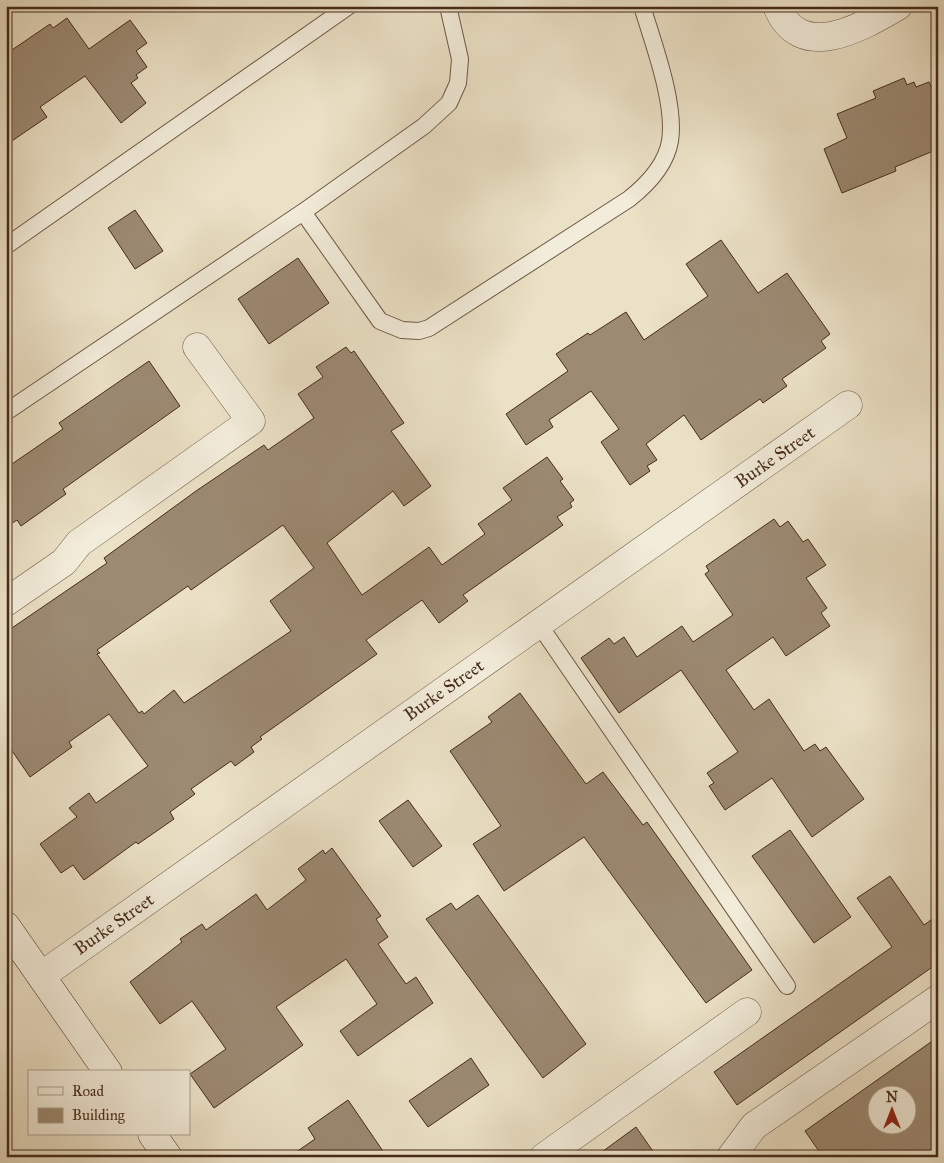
<svg xmlns="http://www.w3.org/2000/svg" width="944" height="1163" font-family="'IM FELL Great Primer',serif">
  <style>
    .building { fill: #9c8a73; stroke: #462b1a; fill-rule: evenodd }
    .lines { fill: none; stroke-linecap: round; stroke-linejoin: round }
    .lane-casing { stroke: #6f5845; stroke-width: 18 }
    .street-casing { stroke: #6f5845; stroke-width: 29 }
    .secondary-casing { stroke: #462b1a; stroke-width: 29 }
    .lane { stroke: #f2ecda; stroke-width: 16 }
    .street { stroke: #f2ecda; stroke-width: 28 }
    .secondary { stroke: #f2ecda; stroke-width: 28 }
    .labels { text-anchor: middle; stroke-width: 4; stroke-linejoin: round; paint-order: stroke }
    .street-label { font-size: 18px; fill: #462b1a; stroke: #f2ecda }
  </style>
  <rect width="100%" height="100%" fill="#ebe1c6"/>
  <filter id="stains"><feTurbulence type="fractalNoise" baseFrequency=".004" numOctaves="4"/><feColorMatrix values="0 0 0 0 .2 0 0 0 0 .09 0 0 0 0 .02 0 0 0 .5 -.17"/></filter>
  <radialGradient id="worn" r=".72"><stop offset=".6" stop-color="#630" stop-opacity="0"/><stop offset="1" stop-color="#630" stop-opacity=".3"/></radialGradient>
  <path class="building" d="M67 18 89 49 130 20 147 43 136 51 147 67 136 75 138 78 131 83 146 103 121 123 85 76 40 107 47 117 6 145V54L50 24 53 28Z
    M904 78 907 85 914 82 916 87 929 82 932 88 938 85V149L895 167 896 171 842 193 824 149 847 138 837 114 876 98 873 91Z
    M135 210 163 251 135 269 108 228Z
    M721 240 758 293 787 273 830 334 821 341 826 348 782 379 787 386 763 403 760 399 701 440 684 415 646 444 657 460 647 466 650 471 630 485 601 442 619 429 591 391 549 420 553 427 526 445 506 414 568 371 556 354 588 333 590 335 626 312 644 340 708 296 686 264Z
    M298 258 329 303 269 344 238 299Z
    M346 347 351 353 354 351 404 423 391 431 431 486 404 506 393 491 327 543 362 595 429 547 442 565 485 534 478 524 512 500 503 488 547 457 563 479 560 481 574 500 570 503 572 507 557 517 563 525 463 595 468 601 439 623 422 600 366 640 377 654 260 737 262 739 251 747 254 752 235 766 231 761 191 789 195 794 170 812 174 819 138 844 136 842 84 880 73 865 61 873 40 844 77 817 69 808 89 793 96 803 148 766 109 714 69 742 72 747 30 777 6 742V632L107 563 104 558 196 491 264 445 268 450 314 418 298 394 323 377 316 367ZM283 525 314 568 270 601 291 631 184 703 174 690 144 714 142 711 139 713 97 654 100 653 97 650 188 586 191 590Z
    M149 361 180 406 63 489 66 494 21 526 17 520 6 527V468L63 429 59 423Z
    M774 519 780 527 788 521 803 542 808 539 826 565 806 578 827 608 821 613 830 626 786 656 773 637 726 670 754 710 769 699 804 751 815 744 820 751 826 747 864 799 812 837 772 778 725 810 709 786 714 783 707 773 738 752 681 670 619 713 581 658 609 638 614 644 624 637 637 657 682 626 693 642 733 615 705 574 709 571 706 566Z
    M520 693 586 784 603 772 643 825 647 822 752 970 706 1003 584 837 504 891 473 844 501 826 450 751 492 722 488 717Z
    M408 800 442 846 413 867 379 821Z
    M790 830 851 917 814 943 752 856Z
    M332 848 381 916 376 919 388 937 378 944 406 984 416 977 433 1003 358 1056 340 1031 377 1004 346 959 276 1007 303 1045 214 1108 190 1074 226 1049 192 1001 160 1024 130 982 182 942 180 939 202 924 206 930 256 894 267 910 306 880 298 869 323 850 325 854Z
    M890 876 924 925 938 915V963L737 1105 714 1072 892 947 857 898Z
    M478 895 586 1044 543 1078 426 919 451 903 456 910Z
    M938 1037V1157H823L805 1131ZM876 1096H906V1126H876Z
    M471 1058 489 1085 428 1127 409 1101Z
    M348 1100 387 1157H289L315 1139 308 1128Z
    M636 1127 657 1157H595Z"/>
  <g class="lines">
    <defs>
      <path id="lane" d="M303 212 380 321 402 330 419 331 429 328 629 199C648 184 666 165 670 141 676 103 653 43 642 6
        M6 246 349 6
        M6 412 303 212 424 126 449 103 458 83 460 59 448 6
        M538 623 787 986"/>
      <path id="street" d="M777 6C800 64 862 27 898 6
        M6 602 64 562 79 543 251 421 197 347
        M41 976 848 405
        M544 1157 747 1012
        M731 1157 754 1126 938 999"/>
      <path id="secondary" d="M6 926 108 1072
        M152 1134 168 1157"/>
    </defs>
    <use href="#lane" class="lane-casing"/>
    <use href="#street" class="street-casing"/>
    <use href="#secondary" class="secondary-casing"/>
    <use href="#lane" class="lane"/>
    <use href="#street" class="street"/>
    <use href="#secondary" class="secondary"/>
  </g>
  <g class="labels">
    <g class="street-label">
      <text transform="translate(775 457) rotate(-35)" y="6">Burke Street</text>
      <text transform="translate(444 690) rotate(-35)" y="6">Burke Street</text>
      <text transform="translate(114 924) rotate(-35)" y="6">Burke Street</text>
    </g>
  </g>
  <rect width="944" height="1163" fill="none" stroke="#ebe1c6" stroke-width="25"/>
  <rect x="8" y="8" width="929" height="1148" fill="none" stroke="#462b1a" stroke-width="2.5"/>
  <rect x="12" y="12" width="919" height="1138" fill="none" stroke="#462b1a"/>
  <rect x="28" y="1070" width="162" height="65" fill="#f2ecda" stroke="#ad9f8d"/>
  <rect x="38" y="1087" width="25" height="8" fill="#f2ecda" stroke="#ad9f8d"/>
  <text x="72" y="1096" font-size="15" fill="#462b1a">Road</text>
  <rect x="38" y="1108" width="25" height="15" fill="#9c8a73" stroke="#ad9f8d"/>
  <text x="72" y="1120" font-size="15" fill="#462b1a">Building</text>
  <g transform="translate(892 1110)"><circle r="24" fill="#f2ecda" stroke="#ad9f8d"/>
  <path d="M0-4L9 19L0 12L-9 19Z" fill="#8f2418"/>
  <text y="-8" font-size="14" font-weight="bold" text-anchor="middle" fill="#462b1a">N</text>
  </g>
  <rect width="100%" height="100%" filter="url(#stains)"/>
  <rect width="100%" height="100%" fill="url(#worn)"/>
</svg>
